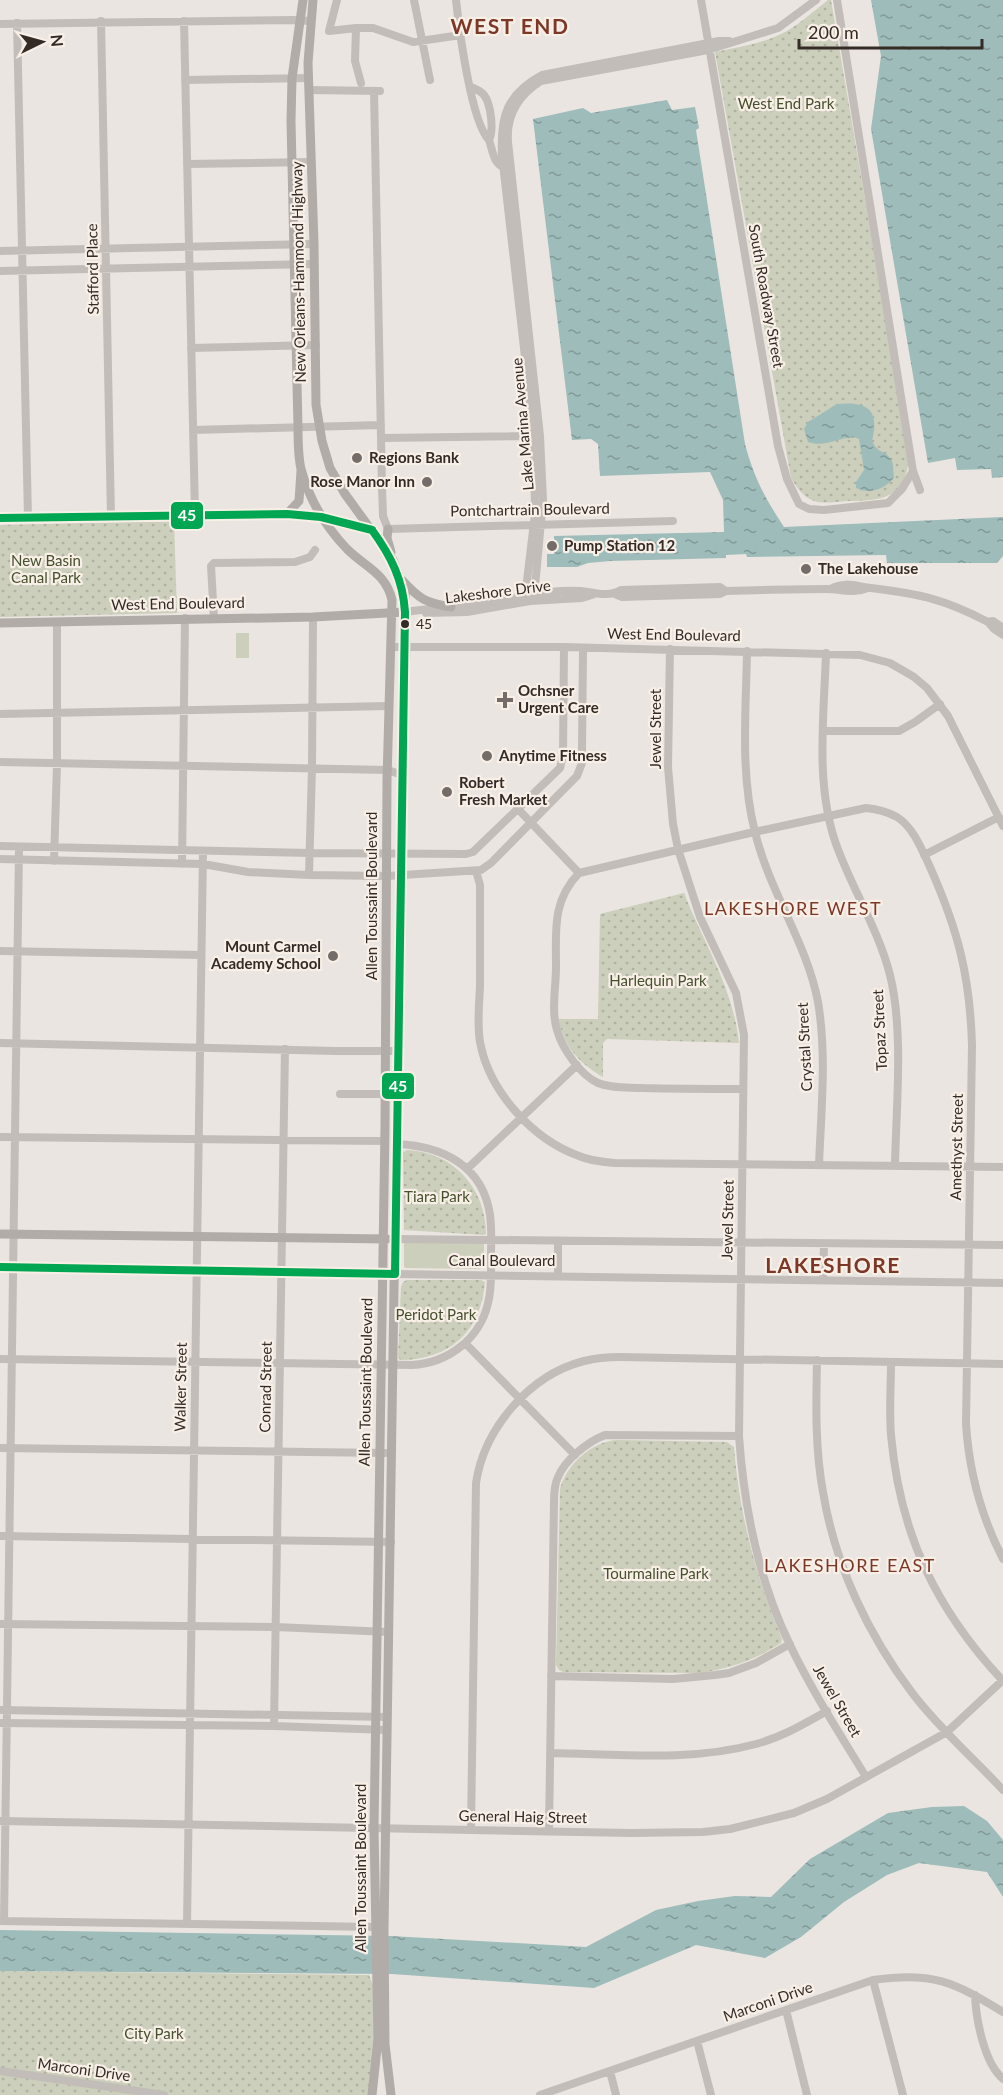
<svg xmlns="http://www.w3.org/2000/svg" width="1003" height="2095" font-family="Lato,sans-serif">
  <style>
    .grass { fill: #cccfbb }
    .park { fill: url(#park-dots) }
    .water { fill: url(#water-ripples) }
    .lines { fill: none; stroke-linecap: round; stroke-linejoin: round }
    .minor { stroke: #c3bdb9; stroke-width: 8 }
    .major { stroke: #b2aca8; stroke-width: 9 }
    .bus-1-casing { stroke: #f8efe7; stroke-width: 12 }
    .bus-1 { stroke: #00a651; stroke-width: 8 }
    .poi-dot { fill: #746c68; stroke: #f8efe7; stroke-width: 2 }
    .bus-dot { fill: #342b27; stroke: #f8efe7; stroke-width: 2 }
    .labels { text-anchor: middle; stroke-width: 4.5; stroke-linejoin: round; paint-order: stroke }
    .bus-label { font-size: 14px; fill: #342b27; stroke: #f8efe7; text-anchor: start }
    .park-label { font-size: 15px; fill: #45502d; stroke: #f8efe7 }
    .street-label { font-size: 15px; fill: #342b27; stroke: #f8efe7 }
    .poi-label { font-size: 15px; font-weight: bold; fill: #342b27; stroke: #f8efe7; text-anchor: start }
    .quarter-label { font-size: 18px; letter-spacing: 1.5px; fill: #7c3727; stroke: #f8efe7 }
    .district-label { font-size: 21px; font-weight: bold; letter-spacing: 1.5px; fill: #7c3727; stroke: #f8efe7 }
    .line-badge { stroke: #f8efe7; stroke-width: 2 }
    .badge-label { font-size: 16px; text-anchor: middle; font-weight: bold; fill: #fff }
  </style>
  <defs>
    <pattern id="park-dots" width="8" height="8" patternUnits="userSpaceOnUse" patternTransform="scale(1.5)"><rect width="8" height="8" fill="#cccfbb"/><path d="M2 2h.1M6 6h.1" fill="none" stroke="#b0b2a1" stroke-width="1.8" stroke-linecap="round"/></pattern>
    <pattern id="water-ripples" width="26" height="14" patternUnits="userSpaceOnUse" patternTransform="scale(1.5)"><rect width="26" height="14" fill="#9dbcba"/><path d="M2 4q2-2 4 0t4 0M15 11q2-2 4 0t4 0" fill="none" stroke="#819997"/></pattern>
  </defs>
  <rect width="100%" height="100%" fill="#eae5e0"/>
  <path class="grass" d="M236 633H249V658H236Z
    M404 1242 484 1243V1264L480 1269 406 1268 404 1267Z"/>
  <path class="park" d="M828 0H831L909 457C906 499 881 501 846 501 837 502 823 504 814 501 803 497 797 488 791 478L715 52C739 47 766 43 787 31 801 23 815 10 828 0Z
    M174 521 177 613 0 617V525Z
    M684 893C704 944 733 987 739 1043L607 1039 603 1043V1077C578 1062 565 1048 558 1019H598L600 914Z
    M407 1150C453 1152 486 1188 486 1234L484 1235 404 1230 403 1152Z
    M407 1280H481L485 1282C481 1332 449 1360 400 1360L398 1357 401 1287 403 1282Z
    M617 1440 727 1442 734 1447C740 1518 755 1573 782 1639L781 1643C755 1660 729 1669 699 1673L563 1672 559 1670 556 1665 560 1489C567 1464 591 1442 617 1440Z
    M0 1971 369 1975 377 1995 372 2095H0Z"/>
  <path class="water" d="M871 0H1003V477L992 478 991 469 957 470 955 458 928 463 871 129 881 56Z
    M667 100 672 110 695 107 699 128 696 130 745 444C754 478 765 498 784 527L1003 517V556L997 563H887L886 555 747 557 746 554 726 555V558L610 561 588 563 577 567H547V554H554V536L724 532 723 500 710 472 600 476 598 444 591 439 572 440 533 119 583 108 591 113Z
    M837 404C867 401 880 409 872 441 879 455 883 449 890 458 894 462 893 472 894 478 884 489 870 495 856 488V482L864 470 859 439C844 433 828 449 808 442L804 429 808 422Z
    M964 1806 987 1821 1003 1840V1897L987 1872 919 1863 887 1875 844 1902 801 1937 765 1958 696 1945 594 1988 392 1974 0 1971V1930L391 1936 586 1947 656 1910 698 1901 735 1896 771 1897 810 1859 888 1813 932 1807Z"/>
  <g class="lines">
    <path class="minor" d="M337 0 329 31 356 28H373L413 42 461 35
      M414 0 430 80
      M456 0C459 28 471 122 489 140 494 130 491 104 484 95 481 91 476 89 471 87
      M701 0 778 446 787 479 799 504 809 509 824 510 888 503 902 489 913 471
      M837 0 913 471 920 490
      M101 21 111 517
      M184 21 195 514
      M17 23 28 518
      M0 24 293 20 311 21
      M356 28 355 61 361 83
      M185 80 309 78
      M309 90 380 91
      M374 91 382 487 383 516 388 529 673 521
      M489 140C493 151 493 164 505 168
      M187 164 311 162
      M0 251 314 244
      M0 271 314 264
      M191 348 316 345
      M193 430 381 425
      M382 438 536 436
      M830 589C846 581 855 586 871 588 920 594 944 599 988 622L993 621 1003 628
      M615 594 622 597 720 594 726 591C759 590 793 589 826 589 841 589 853 594 868 588
      M530 601 535 587 543 500 540 436 508 142C506 115 519 95 541 81L708 50 778 28 816 0
      M530 601 526 589 535 514 534 436 502 155C500 116 507 94 542 75L719 41H729
      M405 612C436 608 467 606 498 601 525 597 553 589 580 591 594 592 608 598 621 590L720 587 726 591
      M426 613 467 612 530 601 582 598 592 595
      M214 618 211 566 214 563 295 562 310 557 315 550
      M988 622 994 629 1003 635
      M392 647H564L860 655 890 663 914 677 927 688 948 716 1003 826
      M670 649 668 767 673 824 678 849 700 917 736 993 744 1035 739 1436C744 1508 759 1581 790 1645 812 1691 840 1734 866 1777
      M747 651C746 711 740 774 755 832 769 891 807 943 818 1002 827 1055 821 1112 819 1165
      M826 653C824 716 815 784 836 844 852 889 878 928 890 975 904 1031 896 1108 895 1166
      M0 714 389 706
      M824 731H899L915 722 940 704
      M0 762 388 770 402 775
      M518 809 579 873
      M0 846 310 853 466 854 473 852 560 768 563 755 564 647
      M924 855 999 817
      M0 859 203 864 248 872 309 875 387 876 481 870 491 863 577 776 582 763V749L583 648
      M54 861 57 764V622
      M182 864 185 618
      M476 871 480 885C480 919 480 953 480 987 479 1005 477 1024 480 1042 489 1091 532 1139 579 1156 590 1161 603 1162 615 1163L1003 1167
      M579 873 754 832 866 808C876 809 888 812 897 817 914 828 922 850 930 867 958 930 970 976 972 1045L966 1424C969 1472 981 1516 1003 1559
      M579 873C552 901 556 930 556 967 556 987 551 1011 557 1030 562 1048 580 1075 598 1083 612 1089 629 1087 643 1088 677 1089 710 1089 743 1089
      M309 875 312 768 313 617
      M0 951 201 955
      M0 1043 335 1051H399
      M340 1094H385
      M0 1137 384 1141
      M467 1169 577 1065
      M395 1239 1003 1245
      M395 1274 1003 1283
      M558 1276V1241
      M823 1280 824 1244
      M465 1343 575 1455
      M0 1359 412 1365C448 1363 480 1339 488 1303 492 1288 491 1272 491 1257 491 1243 492 1229 490 1215 483 1166 443 1146 397 1144
      M817 1360C816 1404 815 1449 823 1492 835 1565 868 1635 913 1694 939 1728 973 1758 1003 1790
      M891 1362C891 1386 889 1411 891 1435 900 1535 936 1609 1003 1681
      M0 1448 385 1453
      M0 1536 391 1542
      M0 1624 276 1627 389 1632
      M551 1676 673 1679 715 1675 729 1673 756 1663 790 1644
      M0 1710 387 1717
      M0 1723 274 1726 387 1730
      M274 1726 285 1049
      M550 1753C618 1754 690 1762 756 1744 782 1737 804 1724 827 1711
      M1 1821 631 1833 703 1832 730 1829 794 1813 827 1799 947 1732 1003 1680
      M471 1829 476 1483C484 1429 529 1375 584 1361 596 1358 608 1357 620 1357L1003 1364
      M549 1831 554 1502C554 1494 554 1485 558 1477 565 1460 587 1442 605 1435L739 1436
      M0 1921 375 1927
      M4 1921 19 847
      M187 1924 203 851
      M873 1980 903 2095
      M975 1995C976 2019 984 2063 1003 2079
      M786 2010 807 2095
      M697 2041 711 2095
      M0 2071 164 2095
      M610 2071 616 2095
      M540 2095 873 1980C932 1971 954 1982 1003 2012"/>
    <path class="major" d="M303 0 292 78 291 121 298 427C298 441 298 456 301 469 309 499 326 527 347 549 365 567 386 573 392 600L387 780 385 1127 374 1829 378 2039 372 2095
      M313 0 308 63 314 244 316 405 322 441 330 468 345 494 393 560 405 592 406 648 402 775 384 1930 385 2044 391 2095
      M287 514 299 501 301 471
      M0 518 287 514 321 517 372 530
      M388 529 387 538 391 552
      M402 580C419 599 426 603 451 607
      M0 623 313 617 405 612
      M0 1234 387 1239
      M0 1267 386 1274"/>
    <defs>
      <path id="bus-1" d="M0 518 287 514 321 517 372 530
        M372 530C391 556 403 580 405 612L395 1274
        M0 1267 395 1274"/>
    </defs>
    <use href="#bus-1" class="bus-1-casing"/>
    <use href="#bus-1" class="bus-1"/>
  </g>
  <g class="poi-dot">
    <circle cx="357" cy="458" r="6"/>
    <circle cx="427" cy="482" r="6"/>
    <circle cx="552" cy="546" r="6"/>
    <circle cx="806" cy="569" r="6"/>
    <path d="M502 691h6v6h6v6h-6v6h-6v-6h-6v-6h6z"/>
    <circle cx="487" cy="756" r="6"/>
    <circle cx="447" cy="792" r="6"/>
    <circle cx="333" cy="956" r="6"/>
  </g>
  <circle class="bus-dot" cx="405" cy="624" r="5"/>
  <g class="labels">
    <g class="bus-label">
      <text x="416" y="629">45</text>
    </g>
    <g class="park-label">
      <text x="786" y="109">West End Park</text>
      <text x="46" y="566">New Basin<tspan x="46" dy="17">Canal Park</tspan></text>
      <text x="658" y="986">Harlequin Park</text>
      <text x="437" y="1202">Tiara Park</text>
      <text x="436" y="1320">Peridot Park</text>
      <text x="656" y="1579">Tourmaline Park</text>
      <text x="154" y="2039">City Park</text>
    </g>
    <g class="street-label">
      <text transform="translate(93 269) rotate(-91)" y="5">Stafford Place</text>
      <text transform="translate(299 272) rotate(-91)" y="5">New Orleans-Hammond Highway</text>
      <text transform="translate(766 296) rotate(80)" y="5">South Roadway Street</text>
      <text transform="translate(523 424) rotate(-95)" y="5">Lake Marina Avenue</text>
      <text transform="translate(530 510) rotate(-1)" y="5">Pontchartrain Boulevard</text>
      <text transform="translate(498 592) rotate(-7)" y="5">Lakeshore Drive</text>
      <text transform="translate(178 604) rotate(-1)" y="5">West End Boulevard</text>
      <text transform="translate(674 635) rotate(1)" y="5">West End Boulevard</text>
      <text transform="translate(656 729) rotate(-90)" y="5">Jewel Street</text>
      <text transform="translate(372 896) rotate(-90)" y="5">Allen Toussaint Boulevard</text>
      <text transform="translate(880 1030) rotate(-93)" y="5">Topaz Street</text>
      <text transform="translate(805 1047) rotate(-93)" y="5">Crystal Street</text>
      <text transform="translate(957 1147) rotate(-89)" y="5">Amethyst Street</text>
      <text transform="translate(728 1220) rotate(-89)" y="5">Jewel Street</text>
      <text x="502" y="1266">Canal Boulevard</text>
      <text transform="translate(366 1382) rotate(-89)" y="5">Allen Toussaint Boulevard</text>
      <text transform="translate(181 1387) rotate(-89)" y="5">Walker Street</text>
      <text transform="translate(266 1387) rotate(-89)" y="5">Conrad Street</text>
      <text transform="translate(837 1701) rotate(60)" y="5">Jewel Street</text>
      <text transform="translate(523 1817) rotate(1)" y="5">General Haig Street</text>
      <text transform="translate(361 1868) rotate(-90)" y="5">Allen Toussaint Boulevard</text>
      <text transform="translate(768 2002) rotate(-19)" y="5">Marconi Drive</text>
      <text transform="translate(84 2070) rotate(8)" y="5">Marconi Drive</text>
    </g>
    <g class="poi-label">
      <text x="369" y="463">Regions Bank</text>
      <text x="415" y="487" text-anchor="end">Rose Manor Inn</text>
      <text x="564" y="551">Pump Station 12</text>
      <text x="818" y="574">The Lakehouse</text>
      <text x="518" y="696">Ochsner<tspan x="518" dy="17">Urgent Care</tspan></text>
      <text x="499" y="761">Anytime Fitness</text>
      <text x="459" y="788">Robert<tspan x="459" dy="17">Fresh Market</tspan></text>
      <text x="321" y="952" text-anchor="end">Mount Carmel<tspan x="321" dy="17">Academy School</tspan></text>
    </g>
    <g class="quarter-label">
      <text x="793" y="915">LAKESHORE WEST</text>
      <text x="850" y="1572">LAKESHORE EAST</text>
    </g>
    <g class="district-label">
      <text x="510" y="34">WEST END</text>
      <text x="833" y="1273">LAKESHORE</text>
    </g>
  </g>
  <g class="line-badge">
    <rect x="170" y="501" width="34" height="29" rx="6" fill="#00a651"/>
    <rect x="381" y="1072" width="34" height="28" rx="6" fill="#00a651"/>
  </g>
  <g class="badge-label">
    <text x="187" y="521">45</text>
    <text x="398" y="1092">45</text>
  </g>
  <g transform="translate(42 42) rotate(85)" stroke="#f8efe7" stroke-width="4.5" paint-order="stroke">
  <path d="M0-4.5L10 22L0 15L-10 22Z" fill="#342b27"/>
  <text y="-9" font-size="16" font-weight="bold" text-anchor="middle" fill="#342b27">N</text>
  </g>
  <path d="M799 39v9h183v-9" fill="none" stroke="#342b27" stroke-width="3"/>
  <text x="808" y="39" font-size="18" fill="#342b27" stroke="#f8efe7" stroke-width="4.5" paint-order="stroke">200 m</text>
</svg>
